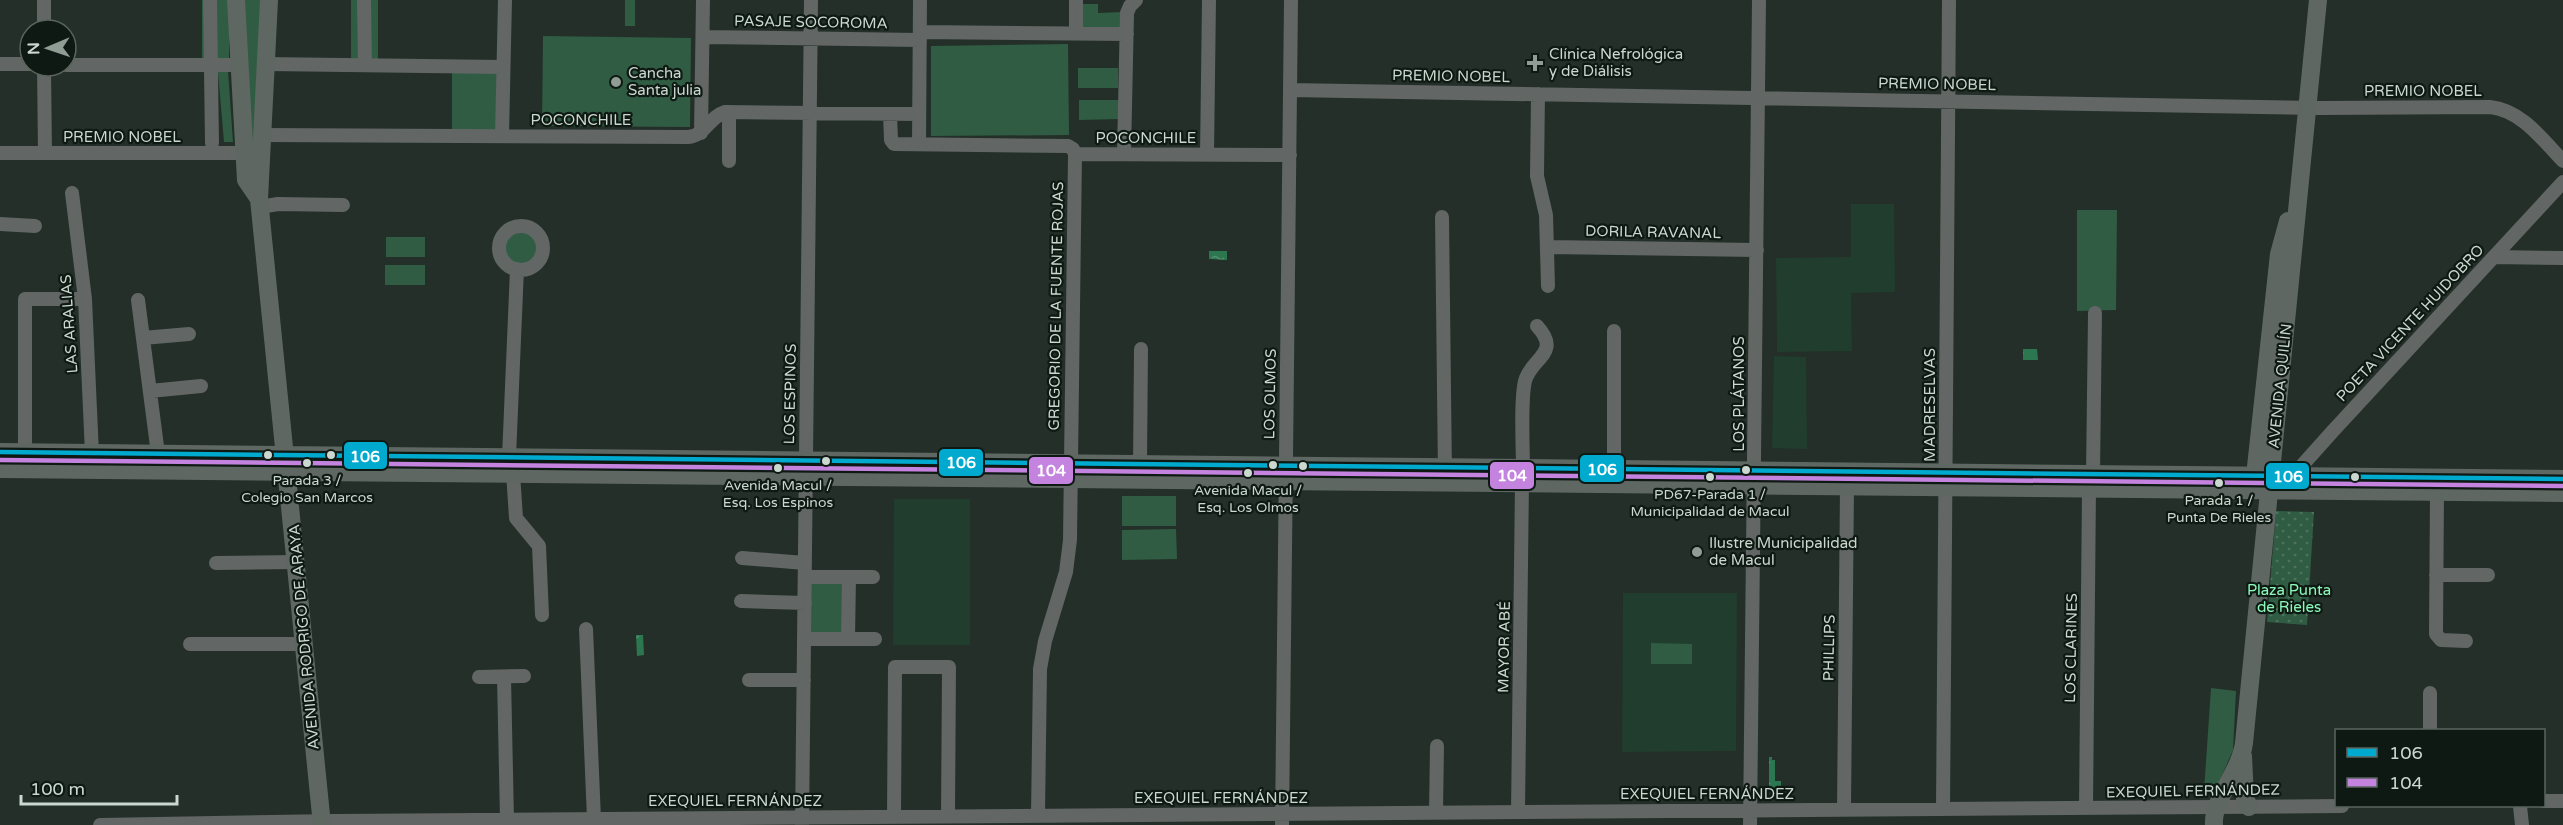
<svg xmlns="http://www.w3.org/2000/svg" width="2563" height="825" font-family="'Varela Round',sans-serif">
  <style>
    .built { fill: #213d2d }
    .grass { fill: #305c43 }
    .park { fill: url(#park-dots) }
    .water { fill: url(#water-ripples) }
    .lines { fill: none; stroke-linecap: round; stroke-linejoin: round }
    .minor { stroke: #626664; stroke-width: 14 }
    .major { stroke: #5f6763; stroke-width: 18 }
    .bus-1-casing { stroke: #0f1913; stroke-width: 9 }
    .bus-2-casing { stroke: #0f1913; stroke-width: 9 }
    .bus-1 { stroke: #00a9ce; stroke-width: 4.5 }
    .bus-2 { stroke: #c483df; stroke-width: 4.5 }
    .poi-dot { fill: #909d95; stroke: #0f1913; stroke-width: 2 }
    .bus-dot { fill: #cad8cf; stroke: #0f1913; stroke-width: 2 }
    .labels { text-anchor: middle; stroke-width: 4.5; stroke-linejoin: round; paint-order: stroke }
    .bus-label { font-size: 14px; fill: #cad8cf; stroke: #0f1913 }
    .street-label { font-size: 15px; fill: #cad8cf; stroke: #0f1913 }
    .poi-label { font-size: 15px; fill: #cad8cf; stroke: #0f1913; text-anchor: start }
    .park-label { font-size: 15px; fill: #8cf8b9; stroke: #0f1913 }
    .line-badge { stroke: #0f1913; stroke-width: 2 }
    .badge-label { font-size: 16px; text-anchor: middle; font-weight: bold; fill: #fff }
  </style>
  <defs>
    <pattern id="park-dots" width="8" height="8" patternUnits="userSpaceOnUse" patternTransform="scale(1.5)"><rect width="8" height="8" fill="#305c43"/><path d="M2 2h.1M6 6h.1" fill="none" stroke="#4d735d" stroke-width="1.8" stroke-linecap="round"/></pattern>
    <pattern id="water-ripples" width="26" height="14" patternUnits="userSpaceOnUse" patternTransform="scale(1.5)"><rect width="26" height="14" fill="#2d7750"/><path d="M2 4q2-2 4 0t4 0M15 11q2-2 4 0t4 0" fill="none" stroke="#549070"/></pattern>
  </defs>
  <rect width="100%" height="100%" fill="#232f28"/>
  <path class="built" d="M1851 204H1894L1895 292 1851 293 1852 351 1777 352 1776 258 1851 257Z
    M1774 356 1806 357 1807 449 1772 448Z
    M894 499H970V645H893Z
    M1623 593H1737L1736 751 1622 752Z"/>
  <path class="grass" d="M202 0H229V58H202Z
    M242 0H262L258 136 251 153Z
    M351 0H378V61H351Z
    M625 0H635V26H625Z
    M1079 4H1098V13L1122 12V30L1079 31Z
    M543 36 691 38 690 127 542 126Z
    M1068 44 1069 135 931 136V46Z
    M1078 68H1118V88H1078Z
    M452 70H498V131H452Z
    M228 71 233 142H224L218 72Z
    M1079 100H1119V119L1079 120Z
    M2077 210H2117L2116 310 2077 311Z
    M499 248a22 22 0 1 1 44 0a22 22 0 1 1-44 0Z
    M386 237H425V257H386Z
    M385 265H425V285H385Z
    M1122 496H1176V526H1122Z
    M1176 529 1177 559 1122 560V530Z
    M805 577H849L848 639H804Z
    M1651 643 1692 644V664H1651Z
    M2211 688 2236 691 2233 750 2216 789 2204 791Z"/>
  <path class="park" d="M2276 511 2314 512 2307 625 2267 622Z"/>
  <path class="water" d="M1209 251H1227V260L1209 259Z
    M2023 349H2037L2038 360H2023Z
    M636 635H643L644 655 637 656Z
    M1769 757H1772V760H1775V781H1781V791H1769Z"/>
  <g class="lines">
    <path class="minor" d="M44 0V30
      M210 0 212 143
      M364 0 365 65
      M920 32 1127 34
      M1076 34V0
      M703 37 920 40
      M0 64H30
      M266 64 503 67
      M66 65H238
      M44 66 45 153
      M1290 90 2320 108 2490 107C2521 110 2542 139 2563 161
      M1538 94 1537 176 1546 215 1548 286
      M890 114 891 140 894 144 1068 146 1073 149 1075 154
      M701 133 703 0
      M262 135 688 137C705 136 709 117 725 112L919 114
      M502 136 505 0
      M919 144 920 0
      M0 153H243
      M1075 154 1290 155
      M1124 154 1127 13 1130 6 1136 0
      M1207 155 1209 0
      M729 161V112
      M72 193 85 299 92 454
      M260 207 278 204 343 205
      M1442 217 1445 475
      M0 224 35 226
      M499 248a22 22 0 1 1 44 0a22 22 0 1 1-44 0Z
      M1548 247 1757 250
      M2494 257 2563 258
      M138 300 158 454
      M143 338 189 334
      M150 391 201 386
      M25 452V299H85
      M509 457 517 269
      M1140 465 1141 349
      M1523 469C1523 449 1520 393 1526 378 1534 357 1561 352 1537 326
      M1614 470V331
      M513 473 516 518 539 546 542 615
      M2093 474 2095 313
      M2291 483 2298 470 2332 432 2563 182
      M2437 492 2436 634 2441 640 2466 641
      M742 558 805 563
      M216 563 296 562
      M2436 575H2488
      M805 577H873
      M741 601 805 603
      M586 629 594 819
      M804 639H875
      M848 639 849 577
      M190 644H305
      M479 677 524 676
      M504 677 507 819
      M749 680H804
      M2430 693V730
      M2544 801H2563
      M2520 806 2522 825
      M2086 808 2089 488
      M1943 809 1949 0
      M1844 810 1847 486
      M1518 812 1522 482
      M1436 813 1437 746
      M1038 815 1040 669 1045 641 1066 572 1070 540 1075 154
      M894 816 895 667H949L948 816
      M100 825 334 821 2342 806
      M802 825 811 0
      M1282 825 1291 0
      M1750 825 1759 0"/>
    <path class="major" d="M236 0 246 180 259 199
      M269 0 259 199 322 825
      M0 452 2563 479
      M0 469 2563 493
      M2255 476 2279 254 2288 221
      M2243 756 2245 798 2249 807
      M2214 825C2212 800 2240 772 2244 743L2318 0"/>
    <defs>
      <path id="bus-1" d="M0 452 2563 479"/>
      <path id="bus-2" d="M0 460 2563 486"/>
    </defs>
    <use href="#bus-1" class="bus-1-casing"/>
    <use href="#bus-2" class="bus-2-casing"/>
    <use href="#bus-1" class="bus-1"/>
    <use href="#bus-2" class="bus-2"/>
  </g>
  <g class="poi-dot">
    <path d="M1532 54h6v6h6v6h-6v6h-6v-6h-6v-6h6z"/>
    <circle cx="616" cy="82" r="6"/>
    <circle cx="1697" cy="552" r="6"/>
  </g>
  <g class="bus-dot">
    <circle cx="268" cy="455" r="5"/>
    <circle cx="331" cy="455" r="5"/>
    <circle cx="826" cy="461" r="5"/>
    <circle cx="307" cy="463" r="5"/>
    <circle cx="1273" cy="465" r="5"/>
    <circle cx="1303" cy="466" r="5"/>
    <circle cx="778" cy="468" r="5"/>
    <circle cx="1746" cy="470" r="5"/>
    <circle cx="1248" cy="473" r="5"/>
    <circle cx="1710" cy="477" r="5"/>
    <circle cx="2355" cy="477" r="5"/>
    <circle cx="2219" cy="483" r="5"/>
  </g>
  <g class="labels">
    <g class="bus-label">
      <text x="307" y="485">Parada 3 /<tspan x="307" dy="17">Colegio San Marcos</tspan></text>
      <text x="778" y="490">Avenida Macul /<tspan x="778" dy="17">Esq. Los Espinos</tspan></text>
      <text x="1248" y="495">Avenida Macul /<tspan x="1248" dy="17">Esq. Los Olmos</tspan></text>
      <text x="1710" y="499">PD67-Parada 1 /<tspan x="1710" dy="17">Municipalidad de Macul</tspan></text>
      <text x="2219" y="505">Parada 1 /<tspan x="2219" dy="17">Punta De Rieles</tspan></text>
    </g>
    <g class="street-label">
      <text transform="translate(811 22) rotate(1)" y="5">PASAJE SOCOROMA</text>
      <text transform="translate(1451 76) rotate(1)" y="5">PREMIO NOBEL</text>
      <text transform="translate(1937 84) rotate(1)" y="5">PREMIO NOBEL</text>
      <text x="2423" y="96">PREMIO NOBEL</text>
      <text x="581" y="125">POCONCHILE</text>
      <text x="122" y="142">PREMIO NOBEL</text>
      <text x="1146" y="143">POCONCHILE</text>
      <text transform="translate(1653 232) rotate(1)" y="5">DORILA RAVANAL</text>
      <text transform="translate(1056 306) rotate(-89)" y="5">GREGORIO DE LA FUENTE ROJAS</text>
      <text transform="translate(2410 323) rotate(-47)" y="5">POETA VICENTE HUIDOBRO</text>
      <text transform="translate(69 324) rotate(-94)" y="5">LAS ARALIAS</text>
      <text transform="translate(2280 386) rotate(-84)" y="5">AVENIDA QUILÍN</text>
      <text transform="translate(790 394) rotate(-89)" y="5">LOS ESPINOS</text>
      <text transform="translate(1270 394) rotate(-89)" y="5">LOS OLMOS</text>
      <text transform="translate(1739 394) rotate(-90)" y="5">LOS PLÁTANOS</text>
      <text transform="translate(1930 405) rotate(-90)" y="5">MADRESELVAS</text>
      <text transform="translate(304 637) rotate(-95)" y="5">AVENIDA RODRIGO DE ARAYA</text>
      <text transform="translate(1504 647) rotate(-89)" y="5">MAYOR ABÉ</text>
      <text transform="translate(1829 648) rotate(-89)" y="5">PHILLIPS</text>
      <text transform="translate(2071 648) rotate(-89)" y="5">LOS CLARINES</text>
      <text transform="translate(2193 791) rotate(-1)" y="5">EXEQUIEL FERNÁNDEZ</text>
      <text x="1707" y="799">EXEQUIEL FERNÁNDEZ</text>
      <text x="1221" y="803">EXEQUIEL FERNÁNDEZ</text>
      <text x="735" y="806">EXEQUIEL FERNÁNDEZ</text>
    </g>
    <g class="poi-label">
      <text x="1549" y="59">Clínica Nefrológica<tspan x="1549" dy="17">y de Diálisis</tspan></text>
      <text x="628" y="78">Cancha<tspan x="628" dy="17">Santa julia</tspan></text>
      <text x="1709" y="548">Ilustre Municipalidad<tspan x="1709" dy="17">de Macul</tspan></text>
    </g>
    <g class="park-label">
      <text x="2289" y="595">Plaza Punta<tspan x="2289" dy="17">de Rieles</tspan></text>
    </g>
  </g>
  <g class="line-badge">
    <rect x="343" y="441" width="45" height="29" rx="6" fill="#00a9ce"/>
    <rect x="938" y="448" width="46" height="29" rx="6" fill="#00a9ce"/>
    <rect x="1579" y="454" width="46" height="29" rx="6" fill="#00a9ce"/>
    <rect x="1028" y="456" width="46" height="29" rx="6" fill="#c483df"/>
    <rect x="1489" y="461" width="46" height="29" rx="6" fill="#c483df"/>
    <rect x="2265" y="462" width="45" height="28" rx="6" fill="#00a9ce"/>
  </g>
  <g class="badge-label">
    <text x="365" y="462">106</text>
    <text x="961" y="468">106</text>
    <text x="1602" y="475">106</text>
    <text x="1051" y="476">104</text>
    <text x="1512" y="481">104</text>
    <text x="2288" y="482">106</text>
  </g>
  <rect x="2335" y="729" width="210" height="78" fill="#0f1913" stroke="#5a655e" stroke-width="1.5"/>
  <rect x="2347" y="748" width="30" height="9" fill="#00a9ce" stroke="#5a655e" stroke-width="1.5"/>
  <text x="2389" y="759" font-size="18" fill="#cad8cf">106</text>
  <rect x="2347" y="778" width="30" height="9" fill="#c483df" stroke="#5a655e" stroke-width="1.5"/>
  <text x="2389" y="789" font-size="18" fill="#cad8cf">104</text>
  <g transform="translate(48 48) rotate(268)"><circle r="28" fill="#0f1913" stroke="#5a655e" stroke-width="1.5"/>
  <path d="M0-4.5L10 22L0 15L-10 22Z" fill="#909d95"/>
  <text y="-9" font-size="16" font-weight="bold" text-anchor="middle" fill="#cad8cf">N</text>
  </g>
  <path d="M21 795v9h156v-9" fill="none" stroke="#cad8cf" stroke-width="3"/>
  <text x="30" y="795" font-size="18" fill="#cad8cf" stroke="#0f1913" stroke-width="4.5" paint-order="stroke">100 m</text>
</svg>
